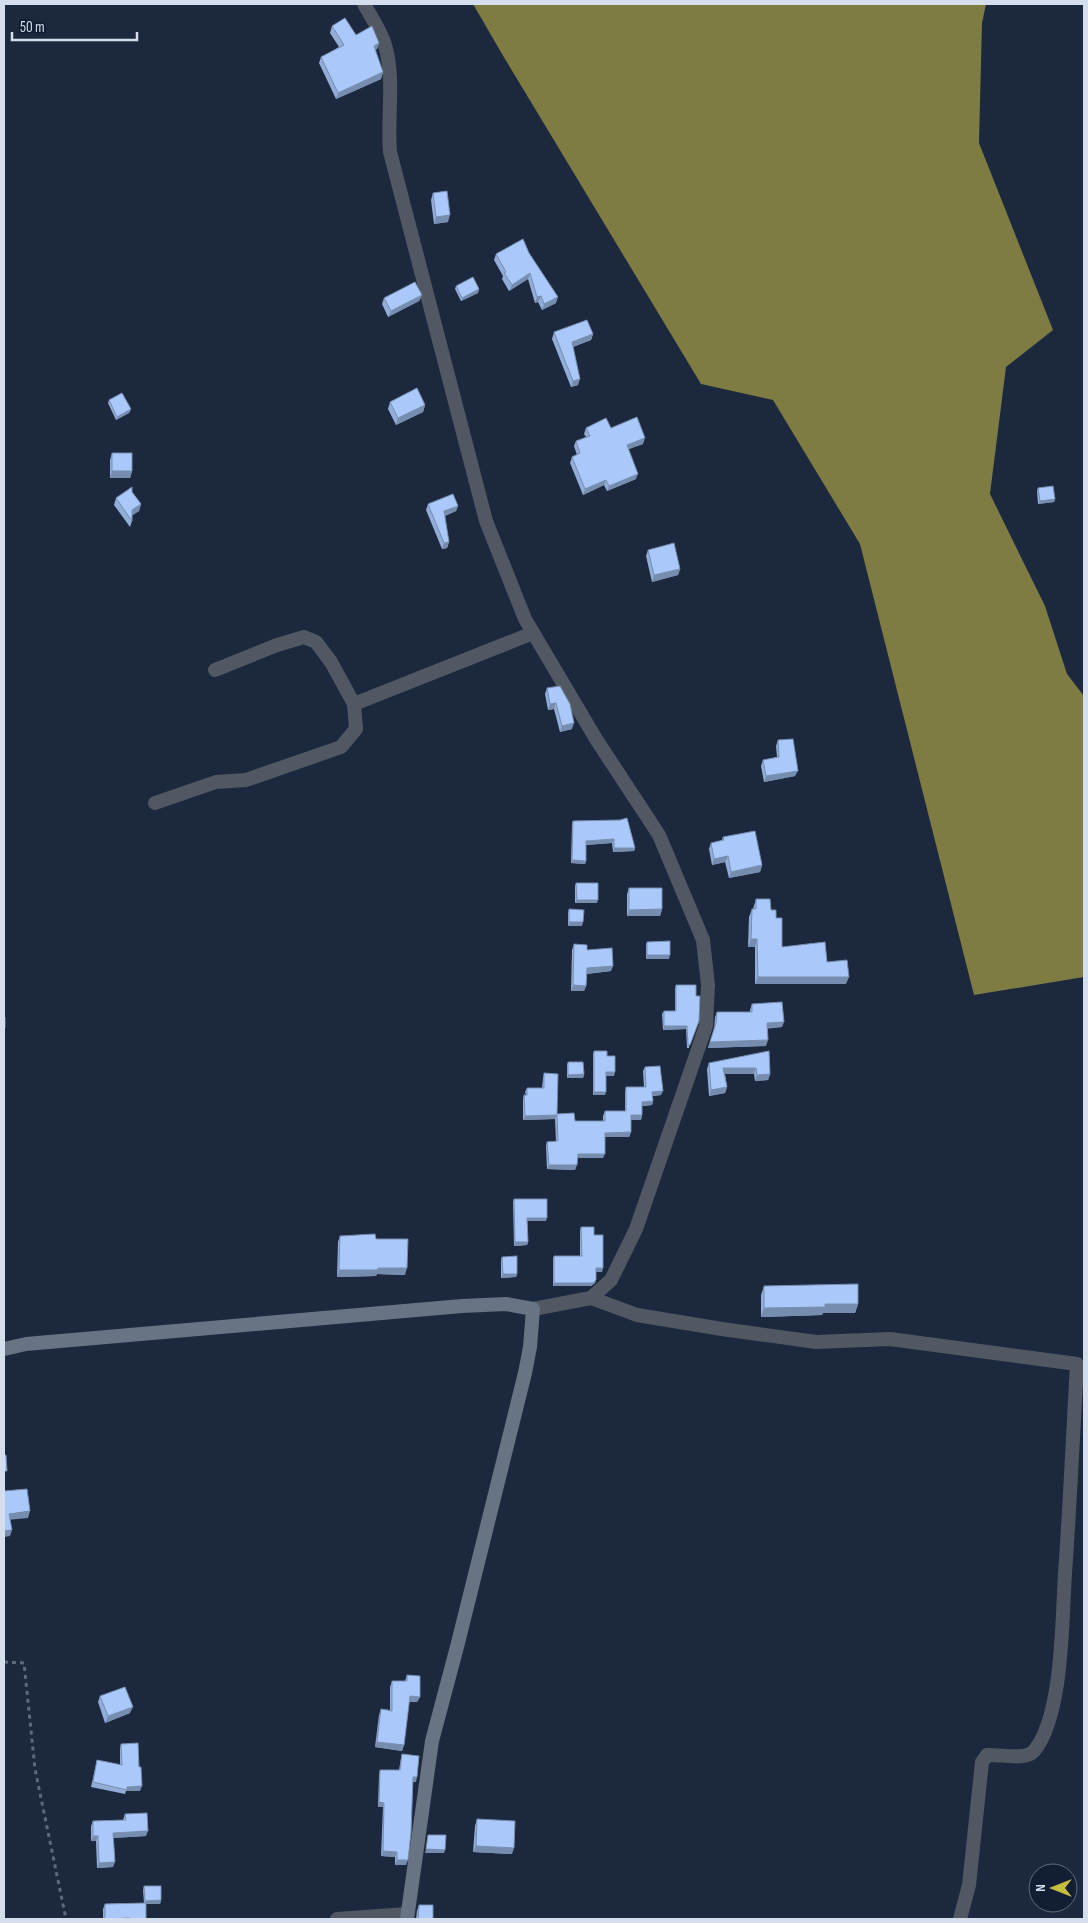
<svg xmlns="http://www.w3.org/2000/svg" width="1088" height="1923" font-family="'Sofia Sans Condensed',sans-serif">
  <style>
    .water { fill: #7e7b43 }
    .lines { fill: none; stroke-linecap: round; stroke-linejoin: round }
    .path { stroke: #5e697c; stroke-width: 3; stroke-dasharray: 4 4; stroke-linecap: butt }
    .minor { stroke: #515863; stroke-width: 14 }
    .secondary { stroke: #687384; stroke-width: 14 }
    .wall { fill: #92add7 }
    .shaded-wall { fill: #778daf }
    .building { fill: #aac9fa; stroke: #778daf }
  </style>
  <rect width="100%" height="100%" fill="#1b283d"/>
  <path class="water" d="M473 4H986L982 23 979 143 1053 330 1006 367 990 494 1045 606 1067 674 1084 696V977L974 995 860 544 773 400 701 384 502 54Z"/>
  <g class="lines">
    <path class="path" d="M4 1662 24 1663 35 1769 66 1919"/>
    <path class="minor" d="M364 4C371 17 381 31 385 45 395 79 387 117 390 152L486 521 525 619 596 739 659 835 703 940 708 985 706 1026 636 1229 611 1280 591 1298 533 1309
      M215 670 277 645 304 637 316 642 331 662 354 704 533 633
      M155 803 216 782 246 780 341 747 356 729 354 704
      M591 1298 637 1315 722 1329 816 1342 890 1339 1077 1364C1073 1434 1070 1504 1065 1573 1062 1619 1063 1716 1034 1751 1025 1761 1000 1754 987 1755L982 1762 969 1885 960 1919
      M337 1919 407 1914"/>
    <path class="secondary" d="M4 1349 26 1344 462 1306 506 1304 533 1309 530 1347 525 1373 458 1643 432 1741 407 1919"/>
  </g>
  <path class="wall" d="M332 26 379 43 377 49 375 50 383 72 381 79 336 99 319 63 321 57 339 47 330 33Z
    M433 193 448 222 434 224 431 200Z
    M529 253 556 303 542 310 538 302 535 303 528 279 509 291 502 279 503 276 494 260 496 254Z
    M456 286 479 289 478 293 461 301 455 289Z
    M422 295 419 301 388 317 382 304 384 298Z
    M554 332 593 334 591 340 573 347 578 385 571 387 552 339Z
    M109 400 131 409 129 413 116 420 108 403Z
    M390 402 425 405 423 412 396 425 388 409Z
    M586 428H611L643 444 628 449 636 479 607 491 604 485 583 495 570 463 572 457 577 455 574 446 576 441 586 437 584 434Z
    M112 453 132 471 130 478H110V460Z
    M1038 488 1055 499 1054 502 1038 504 1037 491Z
    M132 492 141 504 139 511 132 515V521L130 527 114 505 116 498Z
    M428 504 458 506 456 511 445 516 449 542 447 548 442 549 426 510Z
    M648 550 680 569 678 575 652 582 646 556Z
    M547 688 572 729 560 732 554 709 548 710 545 694Z
    M778 740 795 776 764 782 761 766 763 760 777 757 776 746Z
    M573 821 635 848 634 851 613 852 612 843 586 845V861L585 864 571 863 572 824Z
    M723 837 762 865 760 872 729 878 725 862 712 865 709 849 711 843 722 840Z
    M576 883 597 903H575V886Z
    M629 888 662 909 660 916H627V894Z
    M756 899 771 910 776 918 782 947 827 962 846 984H755V947H748L749 917 752 909H753Z
    M569 909 582 926H568V913Z
    M647 942 669 959H646V945Z
    M574 944 587 950 611 971 587 974 586 986 584 991H571L572 950Z
    M676 985H696L689 1048H687L686 1029 663 1030 662 1014 664 1011H675V988Z
    M752 1004 782 1027 767 1028 766 1046 708 1048 714 1029 715 1017 717 1012H750V1010Z
    M594 1051 607 1056 614 1076H606L605 1095H593V1054Z
    M769 1051 770 1074 768 1080 755 1081 754 1074H725L727 1087 725 1093 709 1096 707 1069 709 1063Z
    M568 1062 584 1074 583 1078H567V1065Z
    M645 1067 661 1095 653 1096V1101L652 1105 642 1106V1115L641 1120H631V1132L629 1137H605L603 1158H577L575 1170 547 1169 546 1146 547 1142 556 1141 555 1119 523 1120V1099L524 1095H526L525 1092 527 1088H542L543 1078 544 1073 557 1114 575 1121H603V1116L605 1111H625V1092L626 1087H644L643 1071Z
    M514 1199 546 1221H527L528 1242 527 1245 514 1246 513 1202Z
    M581 1227 594 1235 602 1272H596V1280L595 1283 591 1286H553V1259L554 1256H580V1230Z
    M340 1236 405 1275 377 1274 376 1276 337 1277 338 1242Z
    M502 1257 517 1274 516 1277 501 1278V1260Z
    M764 1286 858 1304 855 1313H823L822 1315 761 1317V1295Z
    M407 1675 420 1697 417 1702H409L404 1745 402 1751 375 1747 379 1715 381 1709 390 1710V1687L392 1681H405Z
    M100 1696 130 1713 105 1723 98 1702Z
    M121 1744 140 1791H126L125 1794 91 1787 97 1760 120 1765V1748Z
    M402 1754 416 1782H413L406 1865H395V1857L381 1856 383 1807H378L379 1775 380 1770H399L401 1758Z
    M125 1814 146 1836 113 1838V1867L97 1868 96 1841H91V1826L93 1821 123 1820Z
    M477 1819 512 1854 473 1852 475 1826Z
    M144 1886 161 1900 160 1904H146V1919H103V1909L105 1904 144 1903 143 1890Z
    M419 1905 433 1919H416L417 1911Z"/>
  <path class="shaded-wall" d="M379 43 377 49 372 52 374 46Z
    M383 72 381 79 336 99 338 93Z
    M450 215 448 222 434 224 436 217Z
    M530 273 528 279 509 291 512 285Z
    M479 289 478 293 461 301 462 298Z
    M422 295 419 301 388 317 391 311Z
    M541 296 538 302 535 303 537 297Z
    M558 297 556 303 542 310 544 304Z
    M593 334 591 340 569 348 572 342Z
    M580 379 578 385 571 387 573 381Z
    M425 405 423 412 396 425 398 418Z
    M131 409 129 413 116 420 117 417Z
    M645 438 643 444 624 451 627 445Z
    M112 471H132L130 478H110Z
    M638 474 636 479 607 491 609 486Z
    M606 480 604 485 583 495 585 489Z
    M1055 499 1054 502 1038 504 1040 501Z
    M141 504 139 511 130 517 132 510Z
    M458 506 456 511 442 517 444 511Z
    M449 542 447 548 442 549 444 543Z
    M680 569 678 575 652 582 654 575Z
    M556 703 554 709 548 710 550 704Z
    M574 723 572 729 560 732 562 726Z
    M798 771 795 776 764 782 766 776Z
    M614 839 612 843 585 845 586 841Z
    M614 848H635L634 851 613 852Z
    M728 856 725 862 712 865 714 859Z
    M572 860 586 861 585 864 571 863Z
    M762 865 760 872 729 878 731 872Z
    M577 900H598L597 903H575Z
    M662 909 660 916H627L629 910Z
    M569 922H583L582 926H568Z
    M751 939H757L755 947H748Z
    M647 955H670L669 959H646Z
    M613 966 611 971 585 974 587 968Z
    M758 977H849L846 984H755Z
    M573 985 586 986 584 991H571Z
    M784 1022 782 1027 765 1029 767 1023Z
    M664 1026H687L686 1029 663 1030Z
    M768 1040 766 1046 708 1048 710 1042Z
    M723 1068H756L754 1074H721Z
    M606 1072H615L614 1076H605Z
    M584 1074 583 1078H567L568 1075Z
    M770 1074 768 1080 755 1081 757 1075Z
    M727 1087 725 1093 709 1096 711 1090Z
    M663 1091 661 1095 651 1096 652 1092Z
    M594 1092H606L605 1095H593Z
    M653 1101 652 1105 641 1106 642 1102Z
    M557 1115 555 1119 523 1120 525 1116Z
    M631 1115H642L641 1120H629Z
    M631 1132 629 1137H603L605 1133Z
    M578 1154H605L603 1158H576Z
    M549 1165H577L575 1170 547 1169Z
    M527 1218H547L546 1221H525Z
    M515 1242H528L527 1245 514 1246Z
    M378 1268H407L405 1275 377 1274 376 1276 337 1277 339 1270Z
    M596 1268H603L602 1272H595Z
    M503 1274H517L516 1277 501 1278Z
    M596 1280 595 1283 591 1286H553L554 1283Z
    M825 1304H858L855 1313H823L822 1315 761 1317 764 1308Z
    M30 1511 28 1518 7 1520 9 1514Z
    M12 1530 10 1536 4 1537V1531Z
    M410 1696 420 1697 417 1702H408Z
    M133 1707 130 1713 105 1723 108 1716Z
    M377 1742 404 1745 402 1751 375 1747Z
    M413 1777H417L416 1782H411Z
    M142 1786 140 1791H126L127 1787Z
    M379 1802 384 1803 383 1807H378Z
    M148 1831 146 1836 111 1838 113 1833Z
    M93 1836H98L96 1841H91Z
    M476 1846 514 1848 512 1854 473 1852Z
    M426 1849 445 1850 444 1853H425Z
    M383 1851 397 1852 395 1857 381 1856Z
    M397 1860H408L406 1865H395Z
    M115 1862 113 1867 97 1868 99 1863Z
    M161 1900 160 1904H144L145 1901Z"/>
  <path class="building" d="M345 18 356 35 372 26 379 43 374 46 383 72 338 93 321 57 344 45 332 26Z
    M447 191 450 215 436 217 433 193Z
    M523 239 529 253 558 297 544 304 541 296 537 297 530 273 512 285 504 273 506 272 496 254Z
    M473 277 479 289 462 298 456 286Z
    M415 282 422 295 391 311 384 298Z
    M587 320 593 334 572 342 580 379 573 381 554 332Z
    M417 388 425 405 398 418 390 402Z
    M122 393 131 409 117 417 109 400Z
    M637 417 645 438 627 445 638 474 609 486 606 480 585 489 572 457 580 453 576 441 590 436 586 428 606 418 611 428Z
    M112 453H132V471H112Z
    M1053 486 1055 499 1040 501 1038 488Z
    M132 487V492L141 504 132 510V521L116 498Z
    M453 494 458 506 444 511 449 542 444 543 428 504Z
    M674 543 680 569 654 575 648 550Z
    M560 686 570 704 574 723 562 726 556 703 550 704 547 688Z
    M793 739 798 771 766 776 763 760 779 757 778 740Z
    M627 818 635 848H614V839L586 841V861L572 860 573 821 620 820Z
    M755 831 762 865 731 872 728 856 714 859 711 843 724 840 723 837Z
    M576 883H598V900H577Z
    M629 888H662V909L629 910Z
    M756 899H770L771 910H776V918H782V947L825 942 827 962 847 960 849 977H758L757 939H751L752 909H756Z
    M569 909 584 910 583 922H569Z
    M670 941V955H647V942Z
    M574 944 587 945V950L612 948 613 966 587 968 586 986 573 985Z
    M676 985H696V996H700L699 1021 690 1045H688L687 1026H664V1011H676Z
    M782 1002 784 1022 767 1023 768 1040 710 1042 716 1023 717 1012H752V1004Z
    M4 1017H5V1028H4Z
    M594 1051H607V1056H615V1072H606V1092H594Z
    M769 1051 770 1074 757 1075 756 1068H723L727 1087 711 1090 709 1063Z
    M568 1062H583L584 1074 568 1075Z
    M660 1066 663 1091 652 1092 653 1101 642 1102V1115H631V1132L605 1133V1154H578L577 1165H549L547 1142 558 1141 557 1115 525 1116 524 1095H527V1088H544V1073L558 1074 557 1114 574 1113 575 1121H605V1111H626V1087H646L645 1067Z
    M514 1199H547V1218H527L528 1242H515Z
    M581 1227H594V1235H603V1268H596V1280L593 1283H554V1256H582Z
    M375 1234 376 1239H408L407 1268H378V1270H339L340 1236Z
    M517 1256V1274H503L502 1257Z
    M858 1284V1304H825V1307L764 1308V1286Z
    M4 1455H6L7 1471H4Z
    M27 1489 30 1511 9 1514 12 1530 4 1531V1491Z
    M407 1675 420 1676V1697L410 1696 404 1745 377 1742 381 1709 392 1711V1681H407Z
    M125 1687 133 1707 108 1716 100 1696Z
    M138 1743 139 1767H141L142 1786 127 1787V1790L93 1782 97 1760 122 1765 121 1744Z
    M402 1754 419 1756 417 1777H413L411 1833 408 1860H397V1852L383 1851 384 1803 379 1802 380 1770H400Z
    M147 1813 148 1831 113 1833 115 1862 99 1863 98 1836H93V1821L126 1820 125 1814Z
    M477 1819 515 1821 514 1848 476 1846Z
    M428 1835H446L445 1850 426 1849Z
    M144 1886H161V1900L145 1901Z
    M146 1903V1919H130V1918L105 1919V1904Z
    M419 1905H433V1919H418Z"/>
  <rect width="1088" height="1923" fill="none" stroke="#d5deec" stroke-width="10"/>
  <g transform="translate(1053 1888) rotate(270)"><circle r="24" fill="#121e33" stroke="#606b7d"/>
  <path d="M0-4L9 19L0 12L-9 19Z" fill="#c4bd3e"/>
  <text y="-8" font-size="14" font-weight="bold" text-anchor="middle" fill="#d5deec">N</text>
  </g>
  <path d="M12 32v8h125v-8" fill="none" stroke="#d5deec" stroke-width="2.5"/>
  <text x="20" y="32" font-size="15" fill="#d5deec" stroke="#121e33" stroke-width="4" paint-order="stroke">50 m</text>
</svg>
